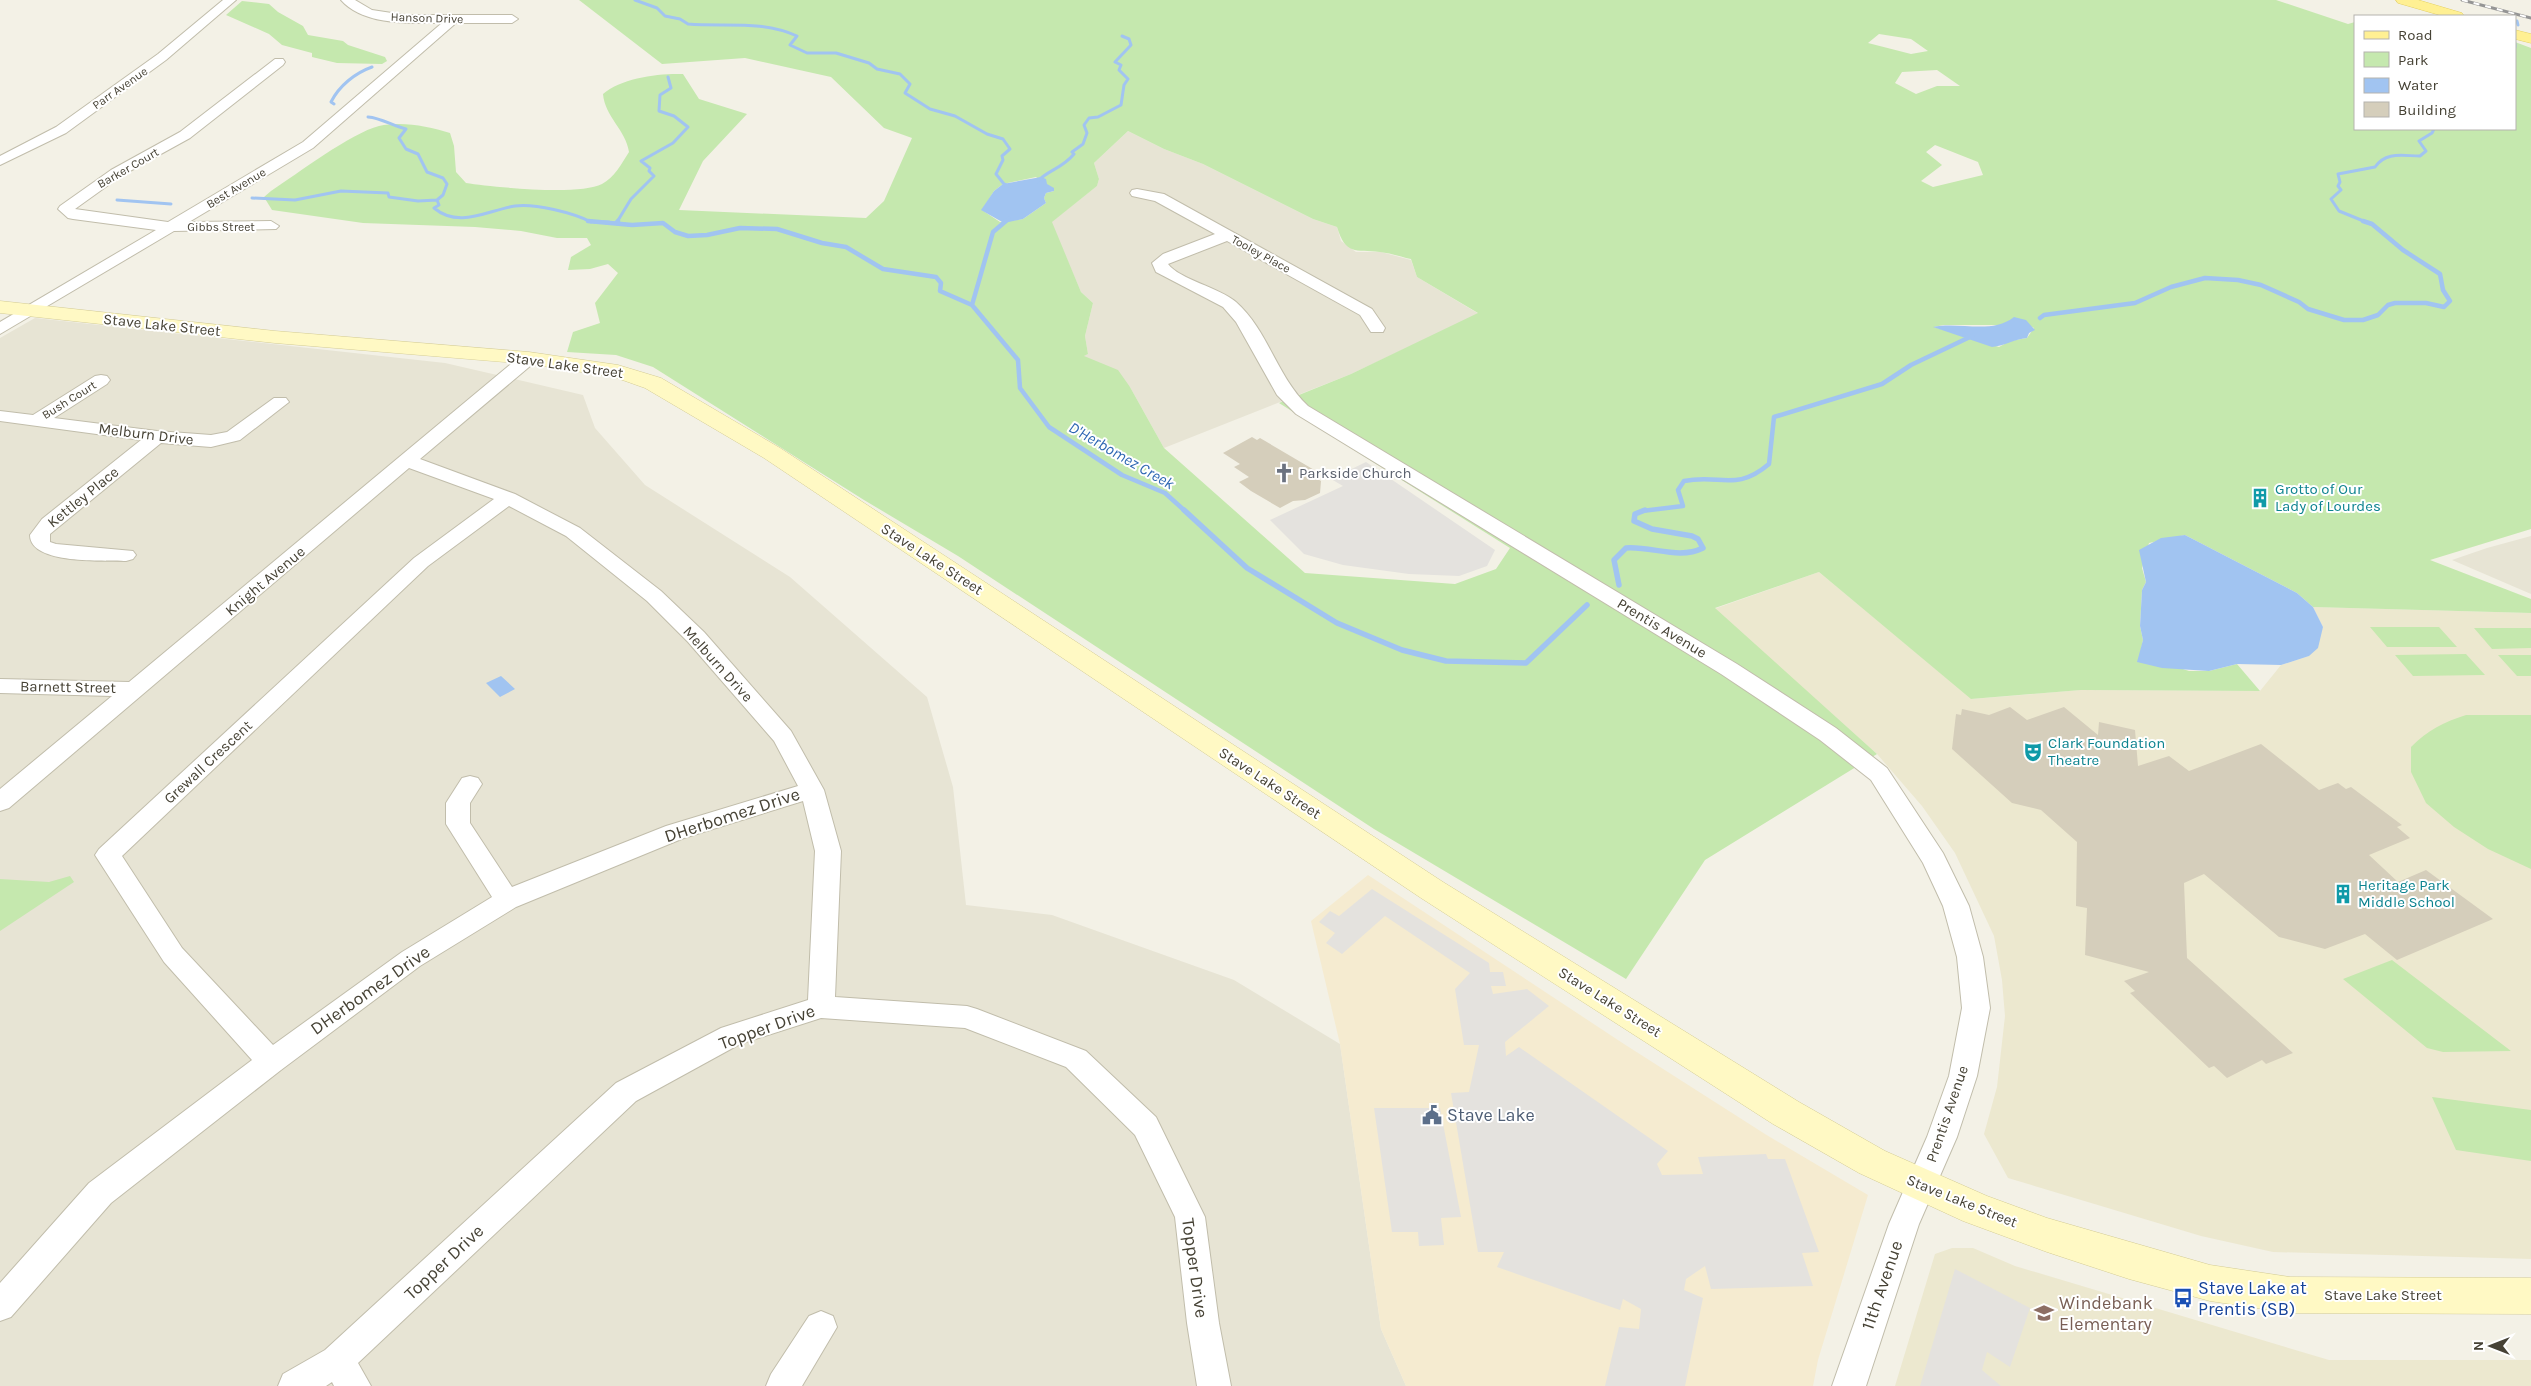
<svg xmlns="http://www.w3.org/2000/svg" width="2531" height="1386" font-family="Karla,sans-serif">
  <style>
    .residential { fill: #e7e4d4 }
    .commercial { fill: #f5ebd0 }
    .education { fill: #ece8cf }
    .green { fill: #c5e8ae; fill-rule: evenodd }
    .parking { fill: #e4e2de }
    .water { fill: #a1c4f1 }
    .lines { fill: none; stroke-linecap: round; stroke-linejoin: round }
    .stream-far2 { stroke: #a1c4f1; stroke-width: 3 }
    .stream-far1 { stroke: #a1c4f1; stroke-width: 4.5 }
    .stream { stroke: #a1c4f1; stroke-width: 5.5 }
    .building { fill: #d5cebb }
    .street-casing { stroke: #c1bdab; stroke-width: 2 }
    .secondary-casing { stroke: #d4cc95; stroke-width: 1 }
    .primary-casing { stroke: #e4d062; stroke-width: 1 }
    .street { fill: #fff; fill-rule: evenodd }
    .secondary { fill: #fff9c4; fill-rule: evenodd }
    .primary { fill: #fff093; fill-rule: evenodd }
    .rail-casing { stroke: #959595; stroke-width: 3 }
    .rail { stroke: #fff; stroke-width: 2; stroke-dasharray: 6; stroke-linecap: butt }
    .labels { text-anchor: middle; stroke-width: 4; stroke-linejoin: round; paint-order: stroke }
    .far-street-label { font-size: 12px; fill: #464235; stroke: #fff }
    .street-label { font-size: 15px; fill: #464235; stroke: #fff }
    .worship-label { font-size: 15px; fill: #5b616d; stroke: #fff; text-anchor: start }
    .culture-label { font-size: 15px; fill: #0d838f; stroke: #fff; text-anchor: start }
    .water-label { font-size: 16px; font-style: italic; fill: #2d66b2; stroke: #fff }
    .near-street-label { font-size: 18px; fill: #464235; stroke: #fff }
    .near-service-label { font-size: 18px; fill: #4e5e75; stroke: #fff; text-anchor: start }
    .near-transit-label { font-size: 18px; fill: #164399; stroke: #fff; text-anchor: start }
    .near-education-label { font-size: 18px; fill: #785e54; stroke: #fff; text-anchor: start }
  </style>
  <rect width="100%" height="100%" fill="#f3f1e6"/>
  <path class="residential" d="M1128 131 1164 149 1203 164 1313 219 1337 227 1341 241 1356 252H1381L1411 260 1417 277 1479 314 1351 374 1164 448 1130 387 1083 356 1088 354 1085 336 1093 303 1081 292 1051 222 1097 186 1099 179 1094 163Z
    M35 318 445 363 583 395 595 428 645 485 790 577 927 697 953 787 966 905 1052 915 1234 980 1340 1044 1381 1329 1406 1386H0V338Z
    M2531 536V594L2452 560 2487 548Z"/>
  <path class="commercial" d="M1368 875 1624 1044 1765 1134 1868 1195 1818 1360 1813 1386H1406L1381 1329 1340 1044 1311 921Z"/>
  <path class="education" d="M1819 572 1972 699 2081 690 2260 691 2281 665 2309 656 2323 627 2313 607 2531 613V1259L2273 1252 2201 1236 2008 1178 1984 1134 1997 1087 2005 1016 2002 980 1994 936 1955 853 1922 806 1877 754 1714 609Z
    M1952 1248H1973L2015 1266 2329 1360H2531V1386H1895L1935 1254Z"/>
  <path class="green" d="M579 0H2276L2348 24 2355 22V129H2515V42L2531 48V529L2430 560 2531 599V613L2313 607 2297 593 2185 535 2149 543 2142 568 2146 582 2142 590 2140 626 2143 640 2140 655 2189 671H2209L2237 664 2260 691 2081 690 1971 699 1819 572 1715 608 1877 754 1705 860 1626 979 1374 829 958 556 864 500 653 367 616 355 567 352 573 332 600 323 595 303 618 273 608 264 590 269 568 270 571 257 591 245 587 238H557L521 231 475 227 363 223 272 210 264 197 271 191C297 174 351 133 379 126 402 121 428 126 450 133L454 146 456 172 466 183C493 187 579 196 602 184 614 178 622 163 629 152 626 130 605 117 603 94 621 78 659 73 683 74L699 99 747 114 703 161 679 210 866 218 884 201 912 138 884 128 831 77 745 58 662 64ZM1879 34 1911 39 1928 51 1911 54 1868 43ZM1937 70 1960 86H1937L1916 94 1895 83 1902 72ZM1128 131 1164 149 1203 164 1313 219 1337 227C1346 256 1355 249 1380 252 1390 253 1401 257 1411 259L1417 277 1478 313 1351 374 1279 403 1510 548 1496 569 1455 584 1305 573 1164 448 1130 387 1118 370 1084 356 1088 354 1085 336 1093 303 1081 292 1052 222 1097 186 1099 179 1094 163ZM1935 145 1978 162 1983 175 1933 187 1921 181 1942 165 1926 152ZM1036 177 1054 191 1046 193 1044 198 1046 203 1023 219 1000 222 982 210 994 191 1003 184ZM2014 318 2034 328 2027 338 2010 341 1999 347 1934 327 1943 325H2003Z
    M242 1 269 4 278 12 303 26 308 35 343 41 348 45 385 57 387 61 382 64 337 63 312 57V53L282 45 269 34 226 15Z
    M2370 627H2439L2457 647H2387Z
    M2474 628H2531V648L2492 649Z
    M2466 654 2485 675 2413 676 2395 655Z
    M2498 655H2531V676H2517Z
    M2466 715H2531V869L2488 849 2454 827 2426 803 2411 772V747C2428 730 2444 722 2466 715Z
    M70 876 74 882 0 931V879L49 882Z
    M2392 960 2511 1051 2443 1052 2427 1048 2343 979Z
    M2432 1097 2531 1110V1161L2456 1150Z"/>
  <path class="parking" d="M1366 462 1495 550 1487 566 1459 576 1409 574 1343 565 1304 554 1270 520 1343 486 1331 479Z
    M1372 889 1489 963 1490 972H1503L1506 986H1491L1493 994 1527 989 1549 1006 1505 1042 1506 1056 1519 1047 1668 1151 1657 1164 1662 1175 1703 1174 1698 1157 1766 1154 1768 1159H1785L1819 1252 1802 1253 1813 1286 1711 1289 1705 1266 1686 1279 1684 1290 1703 1298 1685 1386H1605L1619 1327 1639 1329 1641 1309 1623 1299 1620 1310 1497 1267 1504 1252H1478L1451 1093 1469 1092 1479 1045H1464L1455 989 1470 973 1385 916 1342 954 1326 943 1335 933 1319 922 1330 911 1339 916Z
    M1374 1108H1440L1461 1217 1441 1218 1444 1245 1419 1246 1418 1232H1392Z
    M1955 1269 2030 1308 2010 1367 1987 1352 1982 1370 2001 1386H1920Z"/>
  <path class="water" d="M1041 177 1046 179 1047 184 1054 188V191L1046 193 1044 198 1046 203 1023 219 1004 223 981 210 994 191 1003 184Z
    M2014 317 2026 320 2035 330 2029 333 2027 338C2014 339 2005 346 1992 347L1933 327C1959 321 1991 335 2014 317Z
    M2185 535 2297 593 2313 607 2323 627 2318 648 2309 656 2281 665 2237 664 2209 671 2162 668 2137 662 2143 640 2140 626 2142 590 2146 582 2139 550 2161 538Z
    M501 676 515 689 500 697 486 683Z"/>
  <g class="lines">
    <path class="stream-far2" d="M635 0 657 8 665 16 680 19 688 24C726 27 761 20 797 36L790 45 807 53H836L869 63 877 69 900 74 910 84 905 93 930 109 955 116 987 134 1003 139 1010 149 1002 156 1003 160 996 174 1004 184 1011 187
      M2517 21 2518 25
      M2515 44V47
      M334 104 331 102C339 86 355 73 372 67
      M368 117C382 118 392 126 406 129L399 138 406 149 418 154 427 172 443 178 447 184 443 195 437 200
      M1037 182C1047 170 1062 169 1074 154L1072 152 1083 144 1087 133 1084 125 1089 118 1098 117 1121 105 1124 85 1128 79 1119 70 1121 65 1115 62 1131 45 1129 39 1122 36
      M252 198 295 200 341 191 388 193 389 197 418 201 437 200 439 205 434 208C459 229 488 210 515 206 534 203 574 213 591 222
      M117 200 171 204
      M594 222H609
      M617 222 631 199 654 176 649 171 650 168 641 161 673 143 688 127 674 116 659 111 660 95 671 88 668 77
      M1005 222 1009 218
      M2366 222 2339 211 2331 199 2341 190 2338 186 2340 182 2338 174 2375 167C2386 151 2403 156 2420 156L2426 151 2419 141 2432 133 2434 129"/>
    <path class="stream-far1" d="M588 221 632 225 663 223 675 232 688 236 707 235 740 228 777 229 822 243 846 247 883 269 936 277 941 283 940 291 972 305
      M1006 221 993 232 972 305 1018 360 1020 388 1049 427 1122 475 1165 493 1185 511
      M616 223 618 221
      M2040 318 2044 315 2135 303 2171 287 2205 278 2238 280 2261 285 2299 302 2308 309 2344 320H2363L2378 315 2388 305 2395 303H2426L2444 307 2450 301 2443 290 2440 274 2403 250 2372 224 2363 221
      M1642 511 1683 506 1678 490 1684 481C1721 474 1736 492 1769 464L1774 417 1882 384 1911 365 1972 336"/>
    <path class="stream" d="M1184 510 1247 568 1337 623 1402 650 1446 661 1526 663 1587 605
      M1619 585 1614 560 1626 548C1652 546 1679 560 1703 548L1698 539 1692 536 1652 529 1634 521 1635 514 1645 510"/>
  </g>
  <path class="building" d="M1252 437 1257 440 1260 438 1316 471V478L1321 481 1320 493 1305 500 1293 501 1280 508 1251 491 1239 482 1249 477 1234 467 1240 464 1223 453Z
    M2010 707 2027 720 2064 707 2098 735 2099 722 2135 730 2138 766 2169 756 2189 771 2261 744 2319 790 2338 783 2346 789 2351 787 2402 825 2397 827 2410 838 2369 855 2398 882 2426 870 2493 919 2397 960 2365 934 2325 949 2279 937 2204 874 2184 883 2187 958 2293 1053 2266 1064 2262 1060 2227 1078 2214 1066 2209 1068 2130 993 2135 991 2124 981 2149 972 2085 955 2087 908 2076 906 2077 842 2041 810 2012 803 1952 749 1956 714 1961 715 1962 709 1989 715Z"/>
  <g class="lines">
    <defs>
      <path id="street" d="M223 0H236L166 60 66 133 0 165V156L56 127 158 54Z
        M341 0H355L372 10 405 15H512L518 19 512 23H456L313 148 189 222 271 221 279 226 276 229 174 231 0 334V322L156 230 73 219 68 218 58 209 60 206 111 170 180 132 275 59H283L285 62 283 65 190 138 121 176 75 209 168 222 303 142 442 23C411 23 364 26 341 0Z
        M1137 189 1164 194 1372 309 1385 328 1383 332H1371L1360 315 1227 241 1168 264C1179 279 1220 288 1236 302 1268 330 1277 377 1308 406L1737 664 1836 728 1887 768 1943 853 1969 906 1983 957 1990 1008 1977 1076 1957 1137 1919 1224 1866 1386H1832L1889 1224 1927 1137 1949 1076 1962 1008 1957 957 1943 906 1923 863 1871 780 1820 740 1721 674 1296 414 1277 395 1236 322 1223 307 1156 272 1152 263 1163 254 1215 234 1155 201 1132 196 1130 193 1132 190Z
        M529 353 535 354 538 358 535 362 420 459 515 494 580 528 661 591 704 632 791 731 824 790 841 851 835 997 967 1006 977 1009 1086 1051 1156 1117 1205 1217 1219 1323 1231 1386H1197L1187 1323 1175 1217 1135 1135 1066 1067 965 1028 821 1018 740 1044 636 1101 358 1363 371 1386H334L332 1382 326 1386H278L283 1374 325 1350 616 1083 721 1028 808 1000 815 851 803 801 684 838 516 907 420 966 281 1070 111 1203 11 1317 0 1321V1283L89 1183 252 1060 164 962 95 855 99 849 414 558 494 499 409 468 9 808 0 811V789L112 696 0 693V679L129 682 523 354ZM509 506 566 536 647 601 688 642 774 741 798 786 666 826 512 887 470 823V803L482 784 478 778 470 776 462 778 446 803V824L492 897 402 952 273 1045 182 948 122 856 428 566Z
        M101 375 107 376 110 380 107 384 54 418 157 431 211 435 227 432 274 398H286L289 402 240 440 211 447 161 443 50 534V542L56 544 133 551 136 555 133 559 126 561C105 560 30 565 30 535L42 519 141 440 0 421V411L33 415 95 376Z
        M821 1311 833 1316 837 1327 802 1386H766L771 1374 809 1316Z"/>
      <path id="secondary" d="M0 301 275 331 529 352 618 365 661 378 780 448 1443 882 1799 1102 1885 1151 1987 1196 2047 1218 2210 1265 2290 1277 2531 1278V1314L2290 1313 2210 1301 2129 1279 2047 1252 1963 1221 1859 1173 1773 1124 1421 898 764 458 645 388 614 377 529 364 275 343 0 313Z"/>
      <path id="primary" d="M2396 0H2418L2462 13 2464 16H2443L2398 3Z
        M2515 30 2531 34V43L2515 39Z"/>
    </defs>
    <use href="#street" class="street-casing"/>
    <use href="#secondary" class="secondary-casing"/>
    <use href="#primary" class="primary-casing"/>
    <use href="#street" class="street"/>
    <use href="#secondary" class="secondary"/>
    <use href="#primary" class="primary"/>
    <defs>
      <path id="rail" d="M2462 0 2531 18"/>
    </defs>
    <use href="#rail" class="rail-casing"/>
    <use href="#rail" class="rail"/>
  </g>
  <defs>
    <symbol id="church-bare" viewBox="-9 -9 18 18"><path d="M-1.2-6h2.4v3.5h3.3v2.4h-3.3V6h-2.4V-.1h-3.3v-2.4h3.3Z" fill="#6b7280" stroke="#fff" stroke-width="2.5" paint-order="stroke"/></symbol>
    <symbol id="building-bare" viewBox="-9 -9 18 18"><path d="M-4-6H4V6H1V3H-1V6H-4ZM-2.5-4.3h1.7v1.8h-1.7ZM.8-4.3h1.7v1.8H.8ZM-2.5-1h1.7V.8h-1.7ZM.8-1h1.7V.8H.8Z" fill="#0f9aa8" stroke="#fff" stroke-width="2.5" paint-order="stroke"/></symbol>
    <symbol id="theatre-bare" viewBox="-9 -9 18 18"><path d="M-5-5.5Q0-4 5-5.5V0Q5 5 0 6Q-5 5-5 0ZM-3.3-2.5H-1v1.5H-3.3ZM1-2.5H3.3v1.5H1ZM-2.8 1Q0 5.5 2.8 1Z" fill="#0f9aa8" stroke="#fff" stroke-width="2.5" paint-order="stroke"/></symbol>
    <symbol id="civic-bare" viewBox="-9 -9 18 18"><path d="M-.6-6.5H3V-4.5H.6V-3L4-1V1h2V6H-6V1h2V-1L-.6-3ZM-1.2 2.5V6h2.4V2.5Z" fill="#5c6f8a" stroke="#fff" stroke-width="2.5" paint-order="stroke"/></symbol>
    <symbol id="bus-bare" viewBox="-9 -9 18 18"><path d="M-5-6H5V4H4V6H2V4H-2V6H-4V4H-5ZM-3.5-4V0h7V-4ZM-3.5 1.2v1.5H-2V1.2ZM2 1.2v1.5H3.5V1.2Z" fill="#1a4fb4" stroke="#fff" stroke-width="2.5" paint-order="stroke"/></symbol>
    <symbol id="school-bare" viewBox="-9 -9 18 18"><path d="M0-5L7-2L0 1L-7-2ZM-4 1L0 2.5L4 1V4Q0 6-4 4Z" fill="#8d6e63" stroke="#fff" stroke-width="2.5" paint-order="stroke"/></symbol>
  </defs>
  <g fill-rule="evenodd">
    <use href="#church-bare" x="1270" y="459" width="28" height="28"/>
    <use href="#building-bare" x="2246" y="484" width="28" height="28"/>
    <use href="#theatre-bare" x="2019" y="738" width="28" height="28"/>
    <use href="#building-bare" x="2329" y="880" width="28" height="28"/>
    <use href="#civic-bare" x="1418" y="1101" width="28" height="28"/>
    <use href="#bus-bare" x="2169" y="1284" width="28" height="28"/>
    <use href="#school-bare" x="2030" y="1299" width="28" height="28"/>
  </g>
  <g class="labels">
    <g class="far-street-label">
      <text transform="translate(427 18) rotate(2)" y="4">Hanson Drive</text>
      <text transform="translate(120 88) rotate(-35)" y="4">Parr Avenue</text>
      <text transform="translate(128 168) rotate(-30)" y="4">Barker Court</text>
      <text transform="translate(236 188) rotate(-31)" y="4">Best Avenue</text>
      <text x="221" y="231">Gibbs Street</text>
      <text transform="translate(1261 254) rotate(29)" y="4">Tooley Place</text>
      <text transform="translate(69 400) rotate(-32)" y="4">Bush Court</text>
    </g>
    <g class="street-label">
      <text transform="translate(162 325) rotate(6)" y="5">Stave Lake Street</text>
      <text transform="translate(565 365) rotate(8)" y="5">Stave Lake Street</text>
      <text transform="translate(146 434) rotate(7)" y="5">Melburn Drive</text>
      <text transform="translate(83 497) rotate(-39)" y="5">Kettley Place</text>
      <text transform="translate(932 559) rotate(33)" y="5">Stave Lake Street</text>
      <text transform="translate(265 581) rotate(-40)" y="5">Knight Avenue</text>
      <text transform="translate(1662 628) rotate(31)" y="5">Prentis Avenue</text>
      <text transform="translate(718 664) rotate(48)" y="5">Melburn Drive</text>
      <text transform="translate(68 687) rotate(1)" y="5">Barnett Street</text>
      <text transform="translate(208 762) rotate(-43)" y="5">Grewall Crescent</text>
      <text transform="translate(1270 783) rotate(33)" y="5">Stave Lake Street</text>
      <text transform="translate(1610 1002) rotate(32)" y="5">Stave Lake Street</text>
      <text transform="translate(1947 1114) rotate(-71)" y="5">Prentis Avenue</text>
      <text transform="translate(1962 1201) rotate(22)" y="5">Stave Lake Street</text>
      <text x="2383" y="1300">Stave Lake Street</text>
    </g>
    <g class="worship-label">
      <text x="1299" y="478">Parkside Church</text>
    </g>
    <g class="culture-label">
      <text x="2275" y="494">Grotto of Our<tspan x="2275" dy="17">Lady of Lourdes</tspan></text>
      <text x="2048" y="748">Clark Foundation<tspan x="2048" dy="17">Theatre</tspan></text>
      <text x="2358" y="890">Heritage Park<tspan x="2358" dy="17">Middle School</tspan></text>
    </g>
    <g class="water-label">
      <text transform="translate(1122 455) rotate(30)" y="6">D'Herbomez Creek</text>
    </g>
    <g class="near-street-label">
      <text transform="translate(732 815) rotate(-18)" y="6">DHerbomez Drive</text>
      <text transform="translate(370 990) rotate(-35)" y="6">DHerbomez Drive</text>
      <text transform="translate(767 1027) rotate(-20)" y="6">Topper Drive</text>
      <text transform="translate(444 1262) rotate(-43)" y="6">Topper Drive</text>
      <text transform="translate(1195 1268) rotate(82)" y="6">Topper Drive</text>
      <text transform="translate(1882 1285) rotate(-71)" y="6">11th Avenue</text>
    </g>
    <g class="near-service-label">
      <text x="1447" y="1121">Stave Lake</text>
    </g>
    <g class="near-transit-label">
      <text x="2198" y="1294">Stave Lake at<tspan x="2198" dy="21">Prentis (SB)</tspan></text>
    </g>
    <g class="near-education-label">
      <text x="2059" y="1309">Windebank<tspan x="2059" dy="21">Elementary</tspan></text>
    </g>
  </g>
  <rect x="2354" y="15" width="162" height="115" fill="#ffffff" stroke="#b5b3ae"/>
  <rect x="2364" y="31" width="25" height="8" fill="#fff093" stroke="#b5b3ae"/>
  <text x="2398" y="40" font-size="15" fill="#464235">Road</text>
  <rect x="2364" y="52" width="25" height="15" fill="#c5e8ae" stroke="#b5b3ae"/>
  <text x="2398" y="65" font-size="15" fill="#464235">Park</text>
  <rect x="2364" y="78" width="25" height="15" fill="#a1c4f1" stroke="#b5b3ae"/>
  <text x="2398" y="90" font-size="15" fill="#464235">Water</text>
  <rect x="2364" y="102" width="25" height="15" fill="#d5cebb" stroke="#b5b3ae"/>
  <text x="2398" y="115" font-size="15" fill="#464235">Building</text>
  <g transform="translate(2491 1346) rotate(270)" stroke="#ffffff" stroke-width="4" paint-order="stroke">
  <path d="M0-4L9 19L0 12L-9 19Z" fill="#464235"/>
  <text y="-8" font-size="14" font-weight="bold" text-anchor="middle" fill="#464235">N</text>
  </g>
</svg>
